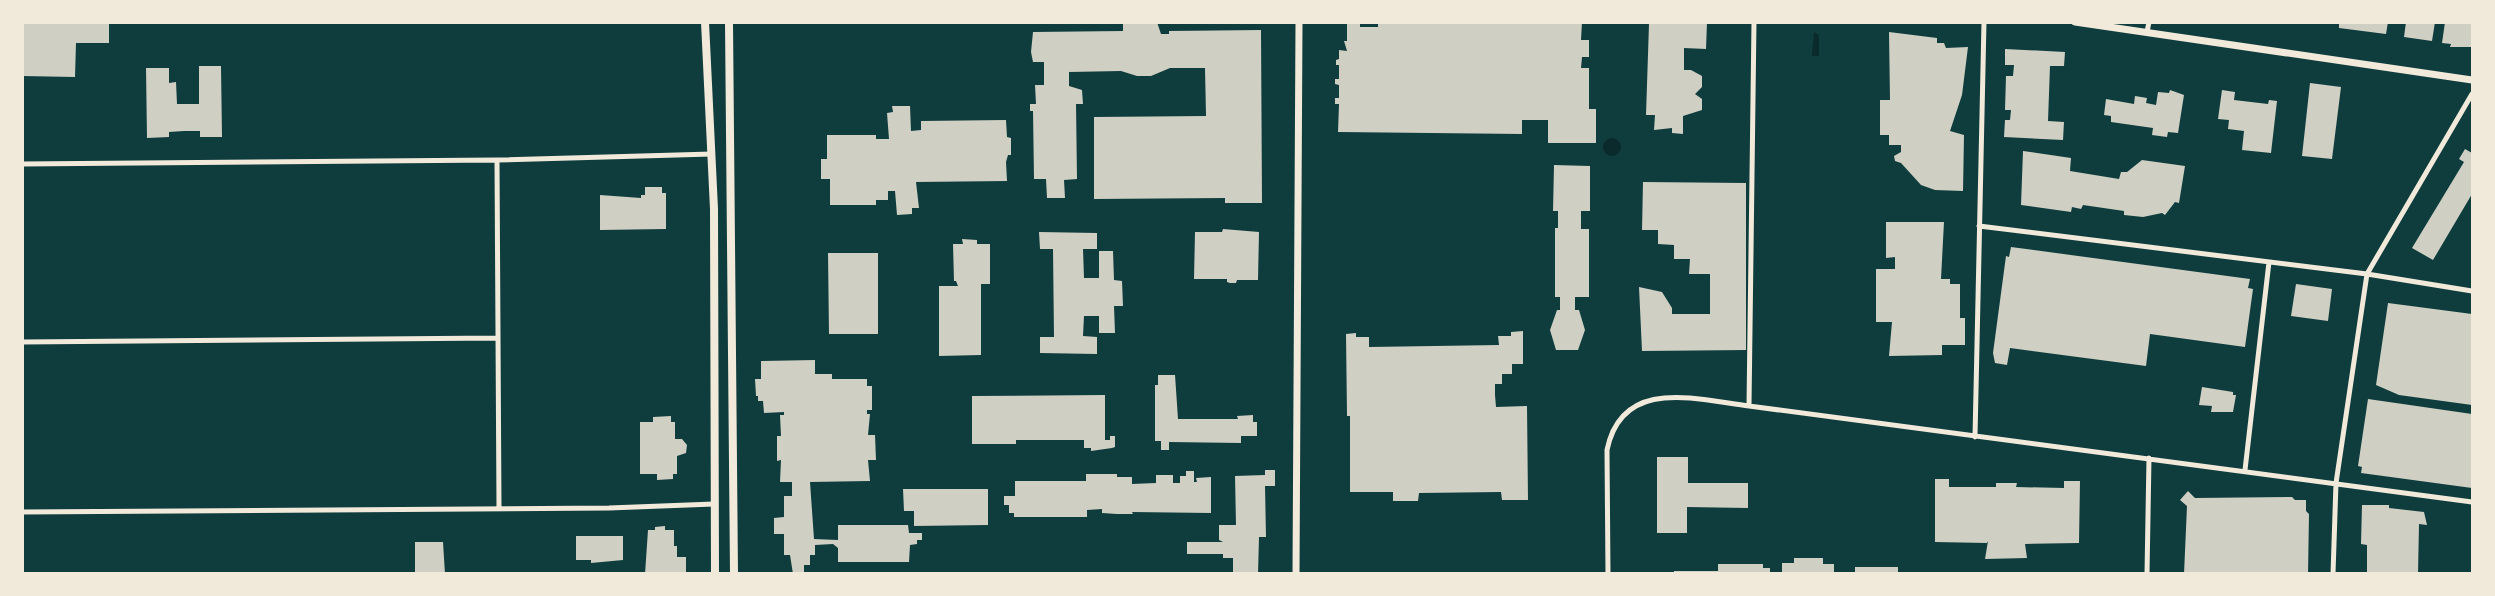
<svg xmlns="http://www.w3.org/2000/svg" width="2495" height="596" font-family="'PT Sans',sans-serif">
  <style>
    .water { fill: #0a2a2b }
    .building { fill: #cfcfc3 }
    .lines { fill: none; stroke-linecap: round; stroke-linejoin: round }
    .minor { stroke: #f1e9da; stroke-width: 5 }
    .tertiary { stroke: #f1e9da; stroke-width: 7 }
    .secondary { stroke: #f1e9da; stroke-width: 8 }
  </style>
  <rect width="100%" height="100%" fill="#0f3d3e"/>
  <path class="water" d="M1814 32 1819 35V56H1812Z
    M1603 147a9 9 0 1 1 18 0a9 9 0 1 1-18 0Z"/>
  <path class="building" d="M22 22H109V43H76L75 77 22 76Z
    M1123 22H1157L1161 34H1169V31L1261 30 1262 203H1225V198L1094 199V117L1206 116 1205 68H1170L1151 76H1137L1121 71 1069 72V86L1082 90 1083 104H1076L1077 179 1064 180 1065 198H1047L1046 179H1034L1033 111H1030V104H1036L1035 85H1044V62H1033L1031 52 1033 32 1123 31Z
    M1347 22H1360V27H1378V22H1582L1581 40H1589V57H1582L1581 68H1589V109H1596V143H1548V120H1522V134L1338 132 1339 104H1335V98H1339V85L1335 84V79H1339V65H1336V60L1339 59V50L1347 51 1344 41H1347Z
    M1652 22H1707L1706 49 1684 48V70H1691L1702 76V87L1695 94 1702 99V110L1683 116V134L1672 133V128L1654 130 1655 115H1646L1649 24Z
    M2339 22H2388L2386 34 2339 28Z
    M2406 22H2435L2432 41 2404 37Z
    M2445 22 2472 23V47H2450L2451 44 2442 43Z
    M1889 32 1937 38V43H1944L1946 48 1968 47 1962 95 1950 131 1964 135 1963 191 1935 190 1921 185 1901 163 1895 161 1894 156 1901 152V145H1889V135H1880V100H1890Z
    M2005 49 2065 52 2064 66H2050L2048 121 2064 122 2063 140 2004 137 2005 120H2010L2011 110H2005L2006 76H2013L2014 65H2005Z
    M199 66H221L222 137H200V131H184L169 132V137L147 138 146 68H169V83L176 82 177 104H199Z
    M2310 83 2341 87 2332 159 2302 156Z
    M2170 90 2184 95 2178 133 2168 132 2167 137 2152 135 2153 128 2111 122V116L2104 115 2106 99 2134 104 2135 96 2147 98 2146 103 2156 105 2158 92 2169 93Z
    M2222 90 2235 92 2234 100 2268 104 2269 100 2277 101 2271 153 2242 150 2244 131 2228 129 2229 120 2218 119Z
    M892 106H910L911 131 921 130V121L1006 120 1007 137 1011 138V155H1008L1006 162 1007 181 916 182 919 208H912V214L897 215 895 191H888V200H876V205H830V179H821V159H827V135H876V139H889L887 113 893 112Z
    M2465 149 2472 153V194L2433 260 2412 248 2464 162 2459 159Z
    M2023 151 2071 158 2070 171 2119 179 2121 172H2127L2142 160 2185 166 2179 203 2175 202 2165 215 2162 213 2143 217 2124 215V211L2083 205 2081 209 2072 207 2071 212 2021 205Z
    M1554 165 1590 166V211H1581V229H1589V297H1575V310H1579L1585 330 1578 350H1556L1550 330 1557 310H1560V297H1555V228H1558V211H1553Z
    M1643 182 1746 183V350L1642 351 1639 287 1662 292 1672 308V314H1710V274H1689L1690 259H1674V245L1658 244V230H1642Z
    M645 187H662V193H666V229L600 230V195L641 198V195H645Z
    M1886 222H1944L1941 279H1950V284H1960V318H1965V345H1942V355L1889 356 1892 322H1876V269H1895V257L1886 258Z
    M1223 229 1259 232 1258 280H1237L1236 283H1230L1227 282V279H1194L1195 232H1222Z
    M1039 232 1097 233V249H1083L1084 278H1099V251H1113L1114 280 1122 281 1123 306H1114L1115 333H1099V316H1084L1083 336 1097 337V354L1040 353V337H1054L1053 249H1040Z
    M962 239 977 240V244H990V284H981V355L939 356V286H958L956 281H954L953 244H963Z
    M2011 247 2250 279 2248 288 2253 289 2245 347 2150 334 2146 366 2010 348 2007 365 1995 363 1993 353 2006 256 2009 257Z
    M828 253H878V334H829Z
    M2296 284 2332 289 2328 321 2291 316Z
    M2388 303 2472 314V405L2399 395 2376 385Z
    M1523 331V364H1512V374H1502V384H1495V395L1496 407 1527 406 1528 500H1502L1501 492 1419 493 1418 501H1393V492H1350V416H1347L1346 334 1356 333V337H1369V347L1499 345 1498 336H1511V332Z
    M815 360V374H832V379H867V386H872V410H867V414H870L868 435H875L876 460H868L870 481 810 482 814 539 838 540V525H908L909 533H922V540H917V544L910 545 909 562H838V548L833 544 815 545V555H810V565H804V574H793L790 555H784V534H774V518L784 517V496H792V482H780L781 460 777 461V436H781L780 415H784V412L764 413 763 401H758V396H756L755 379H761V361Z
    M1158 375H1175L1178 419H1238L1237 416 1253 415V422H1257V436H1241V443L1169 442V450H1161V441H1155V385H1158Z
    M2202 387 2233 392V395H2236L2233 412H2211L2212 406 2199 405Z
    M1105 395V440H1110V436H1115V447L1112 448 1091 451V448H1084V440H1016V444H972V396Z
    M2368 399 2472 414V488L2361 473 2362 467 2358 466Z
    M671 416V422H675V439H682L687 445 686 453 677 456V474H673V479L657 480V474H640V422H653V417Z
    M1657 457H1688V483H1748V508L1687 507V533H1657Z
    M1265 470H1275V486H1265L1266 537H1259L1258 574H1233V558H1223V554H1187V542H1223L1219 540V525H1236L1235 476 1265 475Z
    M1186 471H1194V482H1197L1196 478 1211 477V513L1132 512 1133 514H1117L1102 513V509L1087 510V517H1014V513H1009V505H1004V496H1015V481H1086V474H1117V477H1132V484L1156 483V475H1173V483H1180V476H1186Z
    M1935 479H1949V487H1996V483H2017L2016 487 2064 488V481H2080L2079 543 2025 544 2027 558 1985 559 1988 541 1987 543 1935 542Z
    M903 489H988V525L914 526V511H904Z
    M2188 491 2195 498 2292 497 2295 500H2306V511L2309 514 2308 574H2184L2187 506 2180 500Z
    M2362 505H2389V508L2424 512 2427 525 2419 524 2418 574H2367V545L2361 544Z
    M665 526V530H674V546H677V557H686V574H645L648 530H655V527Z
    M576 536H623V560L591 563V560H576Z
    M415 542H443L445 574H415Z
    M1794 558H1823V564H1834V574H1782V563H1794Z
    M1718 564H1763V568H1770V574H1674V571H1718Z
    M1855 567H1898V574H1855Z"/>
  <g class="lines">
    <path class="minor" d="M2147 32 2149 22
      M497 160 499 508
      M22 164 497 160 712 154
      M1979 226 2367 274 2472 291
      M22 342 498 338
      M1749 406 1754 22
      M1975 437 1984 22
      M2245 470 2269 262
      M22 512 609 508 714 504
      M1608 574 1607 450C1622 377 1695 399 1749 406L2472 502
      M2147 574 2149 458
      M2333 574 2336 483 2367 274 2472 94"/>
    <path class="tertiary" d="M2075 22 2472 80
      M1296 574 1299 22"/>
    <path class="secondary" d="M705 22 714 209 715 574
      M729 22 734 574"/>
  </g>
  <rect width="2495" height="596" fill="none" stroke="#f1e9da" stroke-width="48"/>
</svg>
